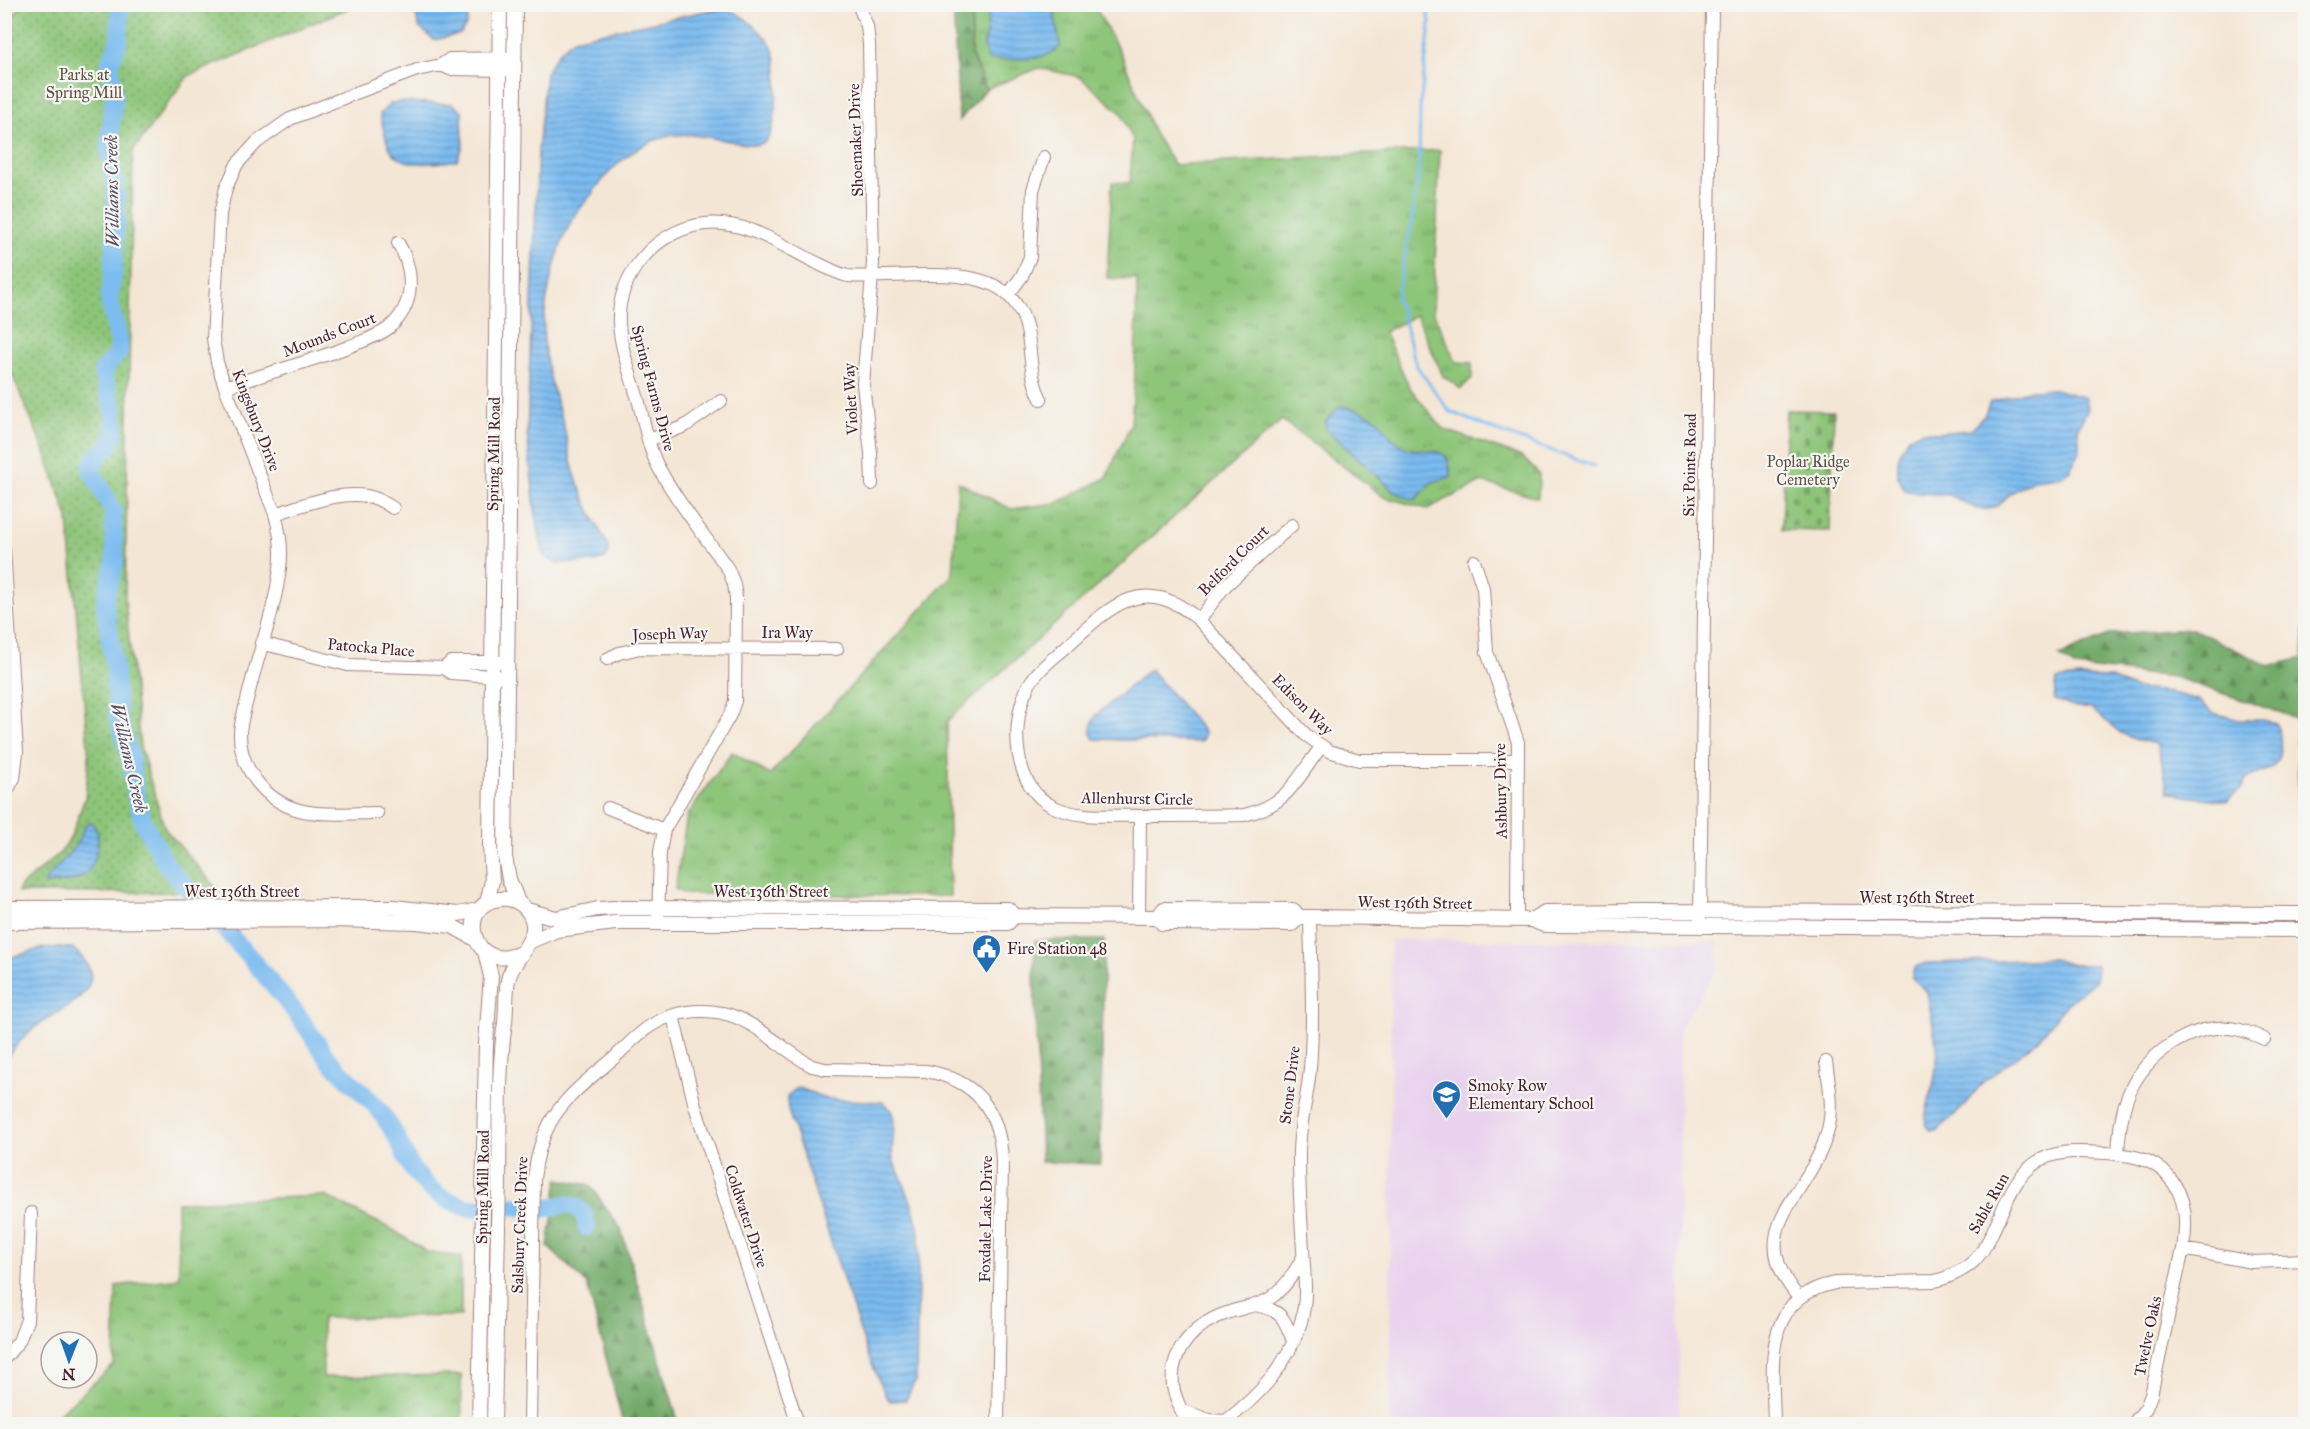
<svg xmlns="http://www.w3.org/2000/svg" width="2310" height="1429" font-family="'IM FELL Great Primer',serif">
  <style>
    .built { fill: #e9d2ed }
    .grass { fill: url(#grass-tufts); stroke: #6c7252; stroke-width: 1.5 }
    .forest { fill: url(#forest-firs); stroke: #5e644a; stroke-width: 1.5 }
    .cemetery { fill: url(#cemetery-stones); stroke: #6c7252; stroke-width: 1.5 }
    .park { fill: url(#park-dots); stroke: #6c7252; stroke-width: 1.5 }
    .water { fill: url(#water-rules); stroke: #636e8e; stroke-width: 1.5 }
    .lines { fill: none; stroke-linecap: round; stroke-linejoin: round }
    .stream { stroke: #7cbcf0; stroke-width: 3 }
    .river { stroke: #7cbcf0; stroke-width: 18 }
    .minor-casing { stroke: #9f8280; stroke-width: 14 }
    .tertiary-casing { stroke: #9f8280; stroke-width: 16 }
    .minor { stroke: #fff; stroke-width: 12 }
    .tertiary { stroke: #fff; stroke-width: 14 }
    .labels { text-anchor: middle; stroke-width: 4.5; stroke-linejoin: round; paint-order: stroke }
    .park-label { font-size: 16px; fill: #5e5142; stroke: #f6f6f2 }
    .street-label { font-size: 16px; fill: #4a1f2b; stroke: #f6f6f2 }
    .poi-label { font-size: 16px; fill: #4a1f2b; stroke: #f6f6f2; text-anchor: start }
    .water-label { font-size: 18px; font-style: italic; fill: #594e66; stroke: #f6f6f2 }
  </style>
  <defs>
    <pattern id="grass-tufts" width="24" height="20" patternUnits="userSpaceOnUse" patternTransform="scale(1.5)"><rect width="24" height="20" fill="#8dc579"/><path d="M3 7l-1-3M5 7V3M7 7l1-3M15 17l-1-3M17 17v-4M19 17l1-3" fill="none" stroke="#759f63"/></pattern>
    <pattern id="forest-firs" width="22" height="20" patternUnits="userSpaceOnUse" patternTransform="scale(1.5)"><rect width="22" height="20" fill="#72aa69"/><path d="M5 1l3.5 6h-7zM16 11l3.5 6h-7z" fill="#608a57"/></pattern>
    <pattern id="cemetery-stones" width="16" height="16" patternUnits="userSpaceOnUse" patternTransform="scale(1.5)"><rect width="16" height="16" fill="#8dc579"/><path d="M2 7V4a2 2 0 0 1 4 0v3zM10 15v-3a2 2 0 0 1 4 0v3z" fill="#759f63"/></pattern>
    <pattern id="park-dots" width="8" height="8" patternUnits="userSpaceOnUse" patternTransform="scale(1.5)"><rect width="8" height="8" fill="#8dc579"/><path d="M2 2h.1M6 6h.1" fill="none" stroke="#759f63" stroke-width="1.8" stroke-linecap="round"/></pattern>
    <pattern id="water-rules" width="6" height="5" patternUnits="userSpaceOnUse" patternTransform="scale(1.5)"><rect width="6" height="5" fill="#7cbcf0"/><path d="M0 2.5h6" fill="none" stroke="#6898c3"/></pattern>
  </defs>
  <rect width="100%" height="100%" fill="#f6f6f2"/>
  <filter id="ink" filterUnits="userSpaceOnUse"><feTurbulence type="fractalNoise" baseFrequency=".0167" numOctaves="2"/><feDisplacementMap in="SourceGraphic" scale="12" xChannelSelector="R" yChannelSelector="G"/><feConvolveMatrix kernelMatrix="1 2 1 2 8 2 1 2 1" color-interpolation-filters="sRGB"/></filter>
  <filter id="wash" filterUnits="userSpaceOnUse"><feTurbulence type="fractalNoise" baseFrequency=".008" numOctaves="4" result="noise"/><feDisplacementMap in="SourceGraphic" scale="24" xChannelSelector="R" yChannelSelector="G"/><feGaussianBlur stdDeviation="1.35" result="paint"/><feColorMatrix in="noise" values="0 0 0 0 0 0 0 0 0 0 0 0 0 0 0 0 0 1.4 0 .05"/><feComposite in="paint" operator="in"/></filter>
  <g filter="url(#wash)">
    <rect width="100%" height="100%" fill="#f4e6d5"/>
    <path class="built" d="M1391 940 1717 941V969L1680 1028 1679 1424H1390Z"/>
    <path class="grass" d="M973 5H1094L1121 54 1155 135 1174 165 1440 150 1433 311 1456 362 1472 363V378L1461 389 1443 376 1416 315 1384 332 1410 388 1443 429 1522 457 1539 474 1538 498 1482 482 1427 509 1384 497 1282 420 947 721 950 896 685 894 675 889 687 816 732 752 770 775 953 574 958 482 1011 509 1057 503 1106 478 1131 424 1135 374 1137 279 1107 278 1112 182 1130 183 1133 140 1121 113 1080 77 1039 68 986 89 971 54Z
      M325 1196 393 1230 427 1252 461 1257V1316L322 1318 323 1377 461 1375 462 1424H47L114 1365 116 1286 179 1278 177 1202Z"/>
    <path class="forest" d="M953 5H973L971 54 986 89 959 121Z
      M2305 610 2306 896H2303L2296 718 2174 677 2074 667 2059 656 2111 634 2193 629 2269 666 2303 658Z
      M1035 940H1104L1100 1164 1041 1162 1034 980Z
      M558 1179 590 1185 621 1229 679 1424H623L587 1284 548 1247Z"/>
    <path class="cemetery" d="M1786 410 1834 411 1830 531 1782 530Z"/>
    <path class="park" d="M22 5H356L188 76 133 151 125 599 140 746 165 829 220 892 18 893 21 886 61 852 71 837 85 798 89 758 68 518 45 452 5 358V24Z"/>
    <path class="water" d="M990 4 1053 5 1060 46C1043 64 1012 58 988 60L984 47Z
      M413 5H470L467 24 460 34 434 40 419 27Z
      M710 10C716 10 723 9 728 10 742 13 768 36 773 49 780 67 778 123 767 140 764 144 759 144 755 145 725 143 694 129 665 137 633 145 610 169 591 195 583 205 573 216 568 228 554 257 541 313 544 343 547 371 555 397 563 423 567 439 569 456 574 472 582 498 596 522 608 546L609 554 605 559 595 562 558 563 550 560 543 555 535 510 527 433 538 149 546 73 557 54 573 39Z
      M399 102 452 104 462 111 463 146 457 160C439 163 409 168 395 155 386 147 383 126 380 114L390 104Z
      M2055 389 2086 398 2088 409 2078 428 2080 451 2070 470 2062 476 2031 481 2008 495 1999 505 1989 509H1977L1949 495 1919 493 1905 490 1898 477V461L1901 449 1909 437 1922 431 1937 433 1970 430 1984 416 1990 402 2031 390Z
      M1340 406C1348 406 1373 415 1379 421 1388 431 1389 439 1404 447 1415 453 1433 447 1444 455 1450 459 1450 470 1451 477L1432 482 1415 500 1395 492 1326 429V421Z
      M1150 669 1205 733 1201 742 1094 739C1088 731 1092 723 1096 715Z
      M2078 677 2111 678 2135 689 2164 691 2198 700 2213 713 2239 720H2263L2276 723C2282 736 2284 761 2269 769 2262 773 2253 775 2246 779L2242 788 2227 801 2184 796 2168 791 2162 762 2156 744 2134 739 2121 733 2091 709 2070 706 2054 699 2057 680Z
      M91 822C99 831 99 836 97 848 93 879 75 883 46 884L45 880 76 846 86 824Z
      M43 948H72C124 990 54 1009 29 1032 20 1040 12 1051 5 1060V959Z
      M2053 959 2074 965H2097L2096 980 2067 1004 2037 1041 1984 1081 1962 1108 1937 1131H1931L1927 1126 1925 1117 1934 1081 1938 1053 1927 992 1912 978C1912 967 1916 966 1927 963Z
      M797 1087 827 1099 882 1102C903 1112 889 1141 893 1158 894 1165 899 1172 902 1179 909 1196 916 1214 919 1232L916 1379 906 1400 890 1401 886 1396 868 1355 788 1110 787 1097Z"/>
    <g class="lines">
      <path class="stream" d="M1427 4 1430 24 1420 107 1419 166 1411 227 1396 299 1401 310 1416 365 1449 411 1492 429 1594 466"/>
      <path class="river" d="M120 4 119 40 110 63 114 97 109 148 116 195V219L113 275 109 299 119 341V352L102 372C107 391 123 426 110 444 101 456 95 453 91 469L113 511 115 564 107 591 105 605 114 663 118 718 130 756 137 801 144 824 167 866 248 955 300 1018 328 1059 378 1108 395 1134 412 1169 428 1187 443 1198 468 1208 511 1206 543 1209 566 1204 578 1208 584 1214 587 1227"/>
    </g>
  </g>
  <g filter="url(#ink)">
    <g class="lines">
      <defs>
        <path id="minor" d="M858 4 867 26 869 44 873 263 863 384 871 453 872 484
          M441 65 450 69 507 70
          M1008 295 1022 276 1030 257 1033 190 1044 157
          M225 387C266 374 308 362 348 347 362 341 378 337 390 327 415 305 415 271 398 243
          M649 440 685 426 721 401
          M275 514C304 505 347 487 377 499 382 501 388 505 393 508
          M4 549 17 752 14 778 4 796
          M1474 561 1483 588 1487 652 1518 742 1517 919
          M1199 620 1225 586 1292 525
          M261 643 348 665 444 668 451 673 507 677
          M607 659 619 653 640 648 837 649
          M444 668 451 662H500
          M1321 747C1296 780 1288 805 1244 815 1209 816 1174 816 1139 816 1111 815 1080 819 1054 807 1013 788 1010 725 1027 689 1035 671 1053 659 1067 646 1110 606 1144 572 1199 620L1306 735 1329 751 1359 760H1518
          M608 808 664 830
          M377 813C354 813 321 816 299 810 265 801 239 768 240 732 241 719 246 705 249 692 259 651 275 610 280 568 283 549 280 532 275 514L225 387 217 362 213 339 220 214 226 188 237 164 257 142 290 119 356 93 417 70 441 65 450 59 515 58
          M1139 917 1140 816
          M1700 919 1712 4
          M658 922 660 852 664 830 730 715 735 701 736 598 734 584 728 569C706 537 680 506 661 472 649 452 645 426 639 403 632 378 621 351 619 324 616 275 657 229 705 224 748 220 782 246 819 264 828 268 838 274 848 276 893 280 973 263 1007 294 1040 324 1022 363 1041 399
          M673 1016 695 1106 798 1424
          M2118 1154C2119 1133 2121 1111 2130 1091 2146 1055 2189 1025 2229 1028 2242 1029 2253 1034 2264 1039
          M2183 1249 2252 1262 2306 1260
          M1799 1298C1739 1227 1811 1197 1828 1130 1834 1107 1829 1084 1826 1062
          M1255 1305C1281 1310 1284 1317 1293 1341
          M4 1359 19 1341 27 1320 31 1213
          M1181 1410 1209 1420 1226 1421
          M530 1424 534 1179C536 1159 540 1141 550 1123 565 1096 592 1077 614 1058 626 1047 638 1033 652 1025 672 1012 699 1008 722 1013 754 1019 784 1051 812 1066L825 1069 926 1071C976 1080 1000 1110 1002 1161L998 1424
          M1187 1424C1183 1412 1175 1400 1173 1386 1169 1349 1197 1322 1230 1312 1244 1307 1260 1306 1272 1297 1286 1287 1295 1271 1303 1257
          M1222 1424C1259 1396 1287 1367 1301 1322 1308 1297 1304 1274 1303 1249 1301 1219 1299 1189 1299 1158 1298 1127 1308 1098 1310 1068 1314 1018 1311 967 1310 917
          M1774 1424C1773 1367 1761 1297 1835 1283L1935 1281C1950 1277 1964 1271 1975 1260 2003 1229 2004 1174 2047 1157 2065 1150 2086 1152 2106 1153 2128 1155 2152 1157 2168 1176 2187 1197 2187 1222 2183 1249L2151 1395 2146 1408 2133 1424"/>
        <path id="tertiary" d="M515 4 505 857 509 879 518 902
          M487 903 492 881 490 846 500 4
          M4 908 393 907 458 914 479 910
          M527 910 556 918 598 909 616 908 1008 909 1014 916 1158 917 1162 923 1292 924 1299 917H1310L1531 920 1544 925 2306 930
          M1158 917 1164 909 1293 910 1299 917
          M1531 920 1545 912 1641 911 2306 914
          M4 922 330 920 417 922 452 926 475 939
          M531 941 557 930 615 923H1008L1014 916
          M479 1424 486 1043 491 976 485 952
          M494 1424C495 1343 497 1261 499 1179 500 1130 498 1079 504 1030 507 1014 505 996 508 980 513 956 549 933 525 908 518 901 509 898 500 899 455 903 472 976 520 953"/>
      </defs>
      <use href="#minor" class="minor-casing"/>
      <use href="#tertiary" class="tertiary-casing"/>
      <use href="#minor" class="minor"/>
      <use href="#tertiary" class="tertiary"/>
    </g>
  </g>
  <defs>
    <symbol id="civic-pin" viewBox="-11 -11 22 30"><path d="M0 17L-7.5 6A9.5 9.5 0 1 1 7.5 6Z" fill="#1f6fb2" stroke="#f6f6f2"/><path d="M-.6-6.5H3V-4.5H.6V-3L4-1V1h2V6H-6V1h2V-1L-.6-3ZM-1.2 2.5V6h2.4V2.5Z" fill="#fff"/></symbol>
    <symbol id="school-pin" viewBox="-11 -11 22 30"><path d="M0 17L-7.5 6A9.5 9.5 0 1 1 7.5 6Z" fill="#1f6fb2" stroke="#f6f6f2"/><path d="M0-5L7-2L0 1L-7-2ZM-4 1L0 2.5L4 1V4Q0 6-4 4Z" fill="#fff"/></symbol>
  </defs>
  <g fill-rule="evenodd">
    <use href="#civic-pin" x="970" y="932" width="33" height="45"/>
    <use href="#school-pin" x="1430" y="1078" width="33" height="45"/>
  </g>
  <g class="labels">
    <g class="park-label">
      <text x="84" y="80">Parks at<tspan x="84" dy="18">Spring Mill</tspan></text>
      <text x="1808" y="467">Poplar Ridge<tspan x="1808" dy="18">Cemetery</tspan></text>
    </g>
    <g class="street-label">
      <text transform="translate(855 140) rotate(-92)" y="6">Shoemaker Drive</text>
      <text transform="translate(329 334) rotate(-21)" y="6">Mounds Court</text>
      <text transform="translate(654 388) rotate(75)" y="6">Spring Farms Drive</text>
      <text transform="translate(850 399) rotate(-93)" y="6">Violet Way</text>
      <text transform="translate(257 420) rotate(69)" y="6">Kingsbury Drive</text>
      <text transform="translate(493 454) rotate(-89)" y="6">Spring Mill Road</text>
      <text transform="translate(1689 465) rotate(-89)" y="6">Six Points Road</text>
      <text transform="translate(1233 560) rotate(-45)" y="6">Belford Court</text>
      <text x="787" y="638">Ira Way</text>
      <text transform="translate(670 633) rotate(-2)" y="6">Joseph Way</text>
      <text transform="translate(371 647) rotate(5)" y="6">Patocka Place</text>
      <text transform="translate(1303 704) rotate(45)" y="6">Edison Way</text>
      <text transform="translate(1500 791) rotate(-91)" y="6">Ashbury Drive</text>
      <text transform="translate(1137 798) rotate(1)" y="6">Allenhurst Circle</text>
      <text x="242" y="897">West 136th Street</text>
      <text x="771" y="897">West 136th Street</text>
      <text x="1917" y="903">West 136th Street</text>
      <text transform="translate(1415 902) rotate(1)" y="6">West 136th Street</text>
      <text transform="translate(1289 1085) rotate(-83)" y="6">Stone Drive</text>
      <text transform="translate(482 1187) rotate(-89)" y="6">Spring Mill Road</text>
      <text transform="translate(1988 1203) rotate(-61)" y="6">Sable Run</text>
      <text transform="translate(747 1216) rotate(72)" y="6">Coldwater Drive</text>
      <text transform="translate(985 1219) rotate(-89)" y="6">Foxdale Lake Drive</text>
      <text transform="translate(519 1225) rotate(-88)" y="6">Salsbury Creek Drive</text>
      <text transform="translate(2147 1336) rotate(-78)" y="6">Twelve Oaks</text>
    </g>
    <g class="poi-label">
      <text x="1007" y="954">Fire Station 48</text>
      <text x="1468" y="1091">Smoky Row<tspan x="1468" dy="18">Elementary School</tspan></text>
    </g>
    <g class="water-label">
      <text transform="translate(112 191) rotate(-91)" y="6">Williams Creek</text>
      <text transform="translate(129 758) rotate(77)" y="6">Williams Creek</text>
    </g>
  </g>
  <rect width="2310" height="1429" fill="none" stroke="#f6f6f2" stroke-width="24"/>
  <g transform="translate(69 1360) rotate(181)"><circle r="28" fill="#f6f6f2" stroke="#b1a0a2" stroke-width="1.5"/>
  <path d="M0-4.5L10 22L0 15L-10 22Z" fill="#1f6fb2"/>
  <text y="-9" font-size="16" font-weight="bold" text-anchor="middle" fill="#4a1f2b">N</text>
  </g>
</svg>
